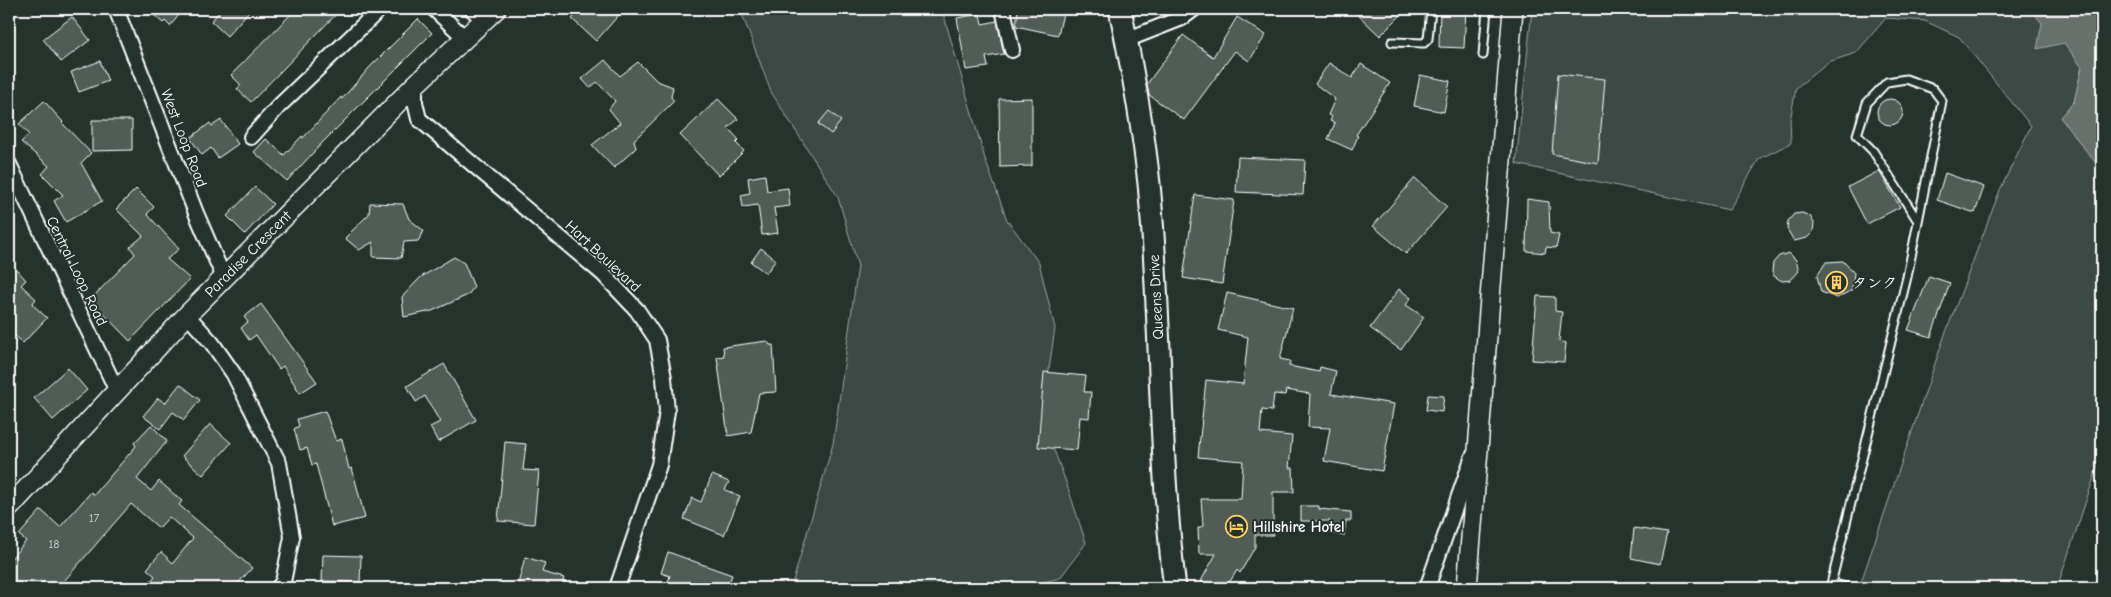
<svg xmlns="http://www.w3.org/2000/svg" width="2111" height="597" font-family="'Comic Neue','Klee One',sans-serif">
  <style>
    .green { fill: #3e4944; stroke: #9ea4a2 }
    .water { fill: #67706c; stroke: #a4a9a7 }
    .building { fill: #515c57; stroke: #fff }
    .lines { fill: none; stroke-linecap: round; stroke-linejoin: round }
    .lane-casing { stroke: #fff; stroke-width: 11 }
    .street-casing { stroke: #fff; stroke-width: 18 }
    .secondary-casing { stroke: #fff; stroke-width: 22 }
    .primary-casing { stroke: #fff; stroke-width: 25 }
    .lane { stroke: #26332d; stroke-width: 7 }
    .street { stroke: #26332d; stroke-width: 14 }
    .secondary { stroke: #26332d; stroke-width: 19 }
    .primary { stroke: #26332d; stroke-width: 21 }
    .labels { text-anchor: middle; stroke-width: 4; stroke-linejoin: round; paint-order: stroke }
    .number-label { font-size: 12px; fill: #d4d6d5 }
    .street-label { font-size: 15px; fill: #fff; stroke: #26332d }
    .poi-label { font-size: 15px; font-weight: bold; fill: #fff; stroke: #26332d; text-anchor: start }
  </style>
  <rect width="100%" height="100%" fill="#26332d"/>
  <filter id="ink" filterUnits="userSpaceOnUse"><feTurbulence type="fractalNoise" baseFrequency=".02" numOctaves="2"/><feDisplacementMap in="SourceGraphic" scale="10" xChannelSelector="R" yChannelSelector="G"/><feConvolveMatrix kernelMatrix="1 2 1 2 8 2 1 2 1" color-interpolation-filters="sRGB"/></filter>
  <g filter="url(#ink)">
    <path class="green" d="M740 9H942L985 159 1007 220 1039 263 1055 328 1042 418 1067 485 1086 543 1060 578 1018 588H791L833 444 858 266 838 197 771 92Z
      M1532 9H2030L2064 42 2082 67 2074 102 2060 117 2102 170V453L2057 588H1859L1943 340 2000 190 2031 126 1959 37 1925 21 1886 18 1856 53 1828 62 1796 88 1790 121 1791 143 1759 159 1729 210 1516 164Z"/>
    <path class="water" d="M2030 9H2102V171L2060 117 2074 102 2082 67 2064 43 2037 49 2042 23Z"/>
    <path class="building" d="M147 9H184L170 26 165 21 163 23Z
      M222 9H251L227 36 211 21Z
      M296 9H341L251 102 237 89 241 85 231 75Z
      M581 9H624L596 41 572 19Z
      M1018 9H1064L1058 35 1016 26Z
      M1352 9H1407L1380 36Z
      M1440 9H1466L1464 48 1439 47Z
      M980 14 982 24 997 21 1004 54 986 57 988 67 966 70 957 18Z
      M72 17 90 40 61 62 43 39Z
      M1237 17 1266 35 1249 61 1235 51 1184 120 1149 95 1147 84 1183 35 1213 57Z
      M418 19 432 33 323 142 287 181 254 152 266 139 284 155 302 136 303 138 341 97 342 99 370 67Z
      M605 60 620 76 638 62 657 81 673 87 671 97 674 101 634 140 636 148 614 168 592 145 620 123 609 109 615 101 597 82 590 88 582 79Z
      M100 61 108 81 79 92 71 72Z
      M1329 63 1352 78 1361 64 1390 83 1356 135 1358 136 1352 150 1328 139 1335 123 1330 121 1332 117 1328 115 1335 99 1315 84Z
      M1558 74 1605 79 1598 163 1552 154Z
      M1420 75 1450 81 1444 112 1414 106Z
      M1032 98V166L1000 167 999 99Z
      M718 99 738 119 728 128 739 140 736 143 744 151 719 176 680 135Z
      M1877 112a13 13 0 1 1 26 0a13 13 0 1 1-26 0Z
      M44 101 63 122 62 123 91 153 81 163 102 201 66 222 54 201 63 195 42 174 49 166 21 142 29 135 19 124Z
      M829 111 841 121 831 134 818 124Z
      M92 120H132V150L92 151Z
      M221 120 238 144 218 158 211 148 202 155 190 138 210 123 212 126Z
      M1238 157 1305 160 1303 195 1236 192Z
      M1879 171 1900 207 1867 224 1848 187Z
      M1945 173 1984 187 1975 213 1937 200Z
      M765 175 767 191 788 188 790 206 774 208 778 233 762 235 758 205 743 207 741 195 750 193 748 178Z
      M1415 178 1447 207 1406 254 1373 226Z
      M255 187 273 204 245 234 227 216Z
      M136 189 154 207 147 214 179 249 167 259 190 279 130 341 90 300 135 254 130 247 143 236 116 209Z
      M1195 195 1234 200 1222 284 1183 278Z
      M1527 199 1549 202 1550 233 1559 235 1556 248 1546 247 1545 253 1526 251Z
      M370 203 403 204 409 219 424 231 418 241 404 242 401 258 373 257V242L359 250 345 238 369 214Z
      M1802 213 1810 216 1814 223 1813 232 1807 238 1794 241 1787 229 1788 221 1794 214Z
      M761 248 776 260 766 273 751 262Z
      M1789 253 1796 260 1799 271 1791 280 1782 281 1774 276 1772 272 1773 263 1779 256Z
      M454 257 464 263 474 287 468 295 432 311 404 317 402 297 421 277Z
      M9 261 26 280 21 285 36 299 32 304 47 318 23 343 9 330Z
      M1843 261 1854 273 1852 290 1837 298 1821 292 1817 276 1826 262Z
      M1929 276 1950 283 1931 337 1908 330Z
      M1399 289 1411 298 1406 305 1424 317 1401 350 1370 328Z
      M1227 293 1293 308 1280 359 1290 361 1289 366 1319 372 1320 367 1336 371 1331 394 1394 404 1382 471 1324 461 1330 428 1308 427 1310 394 1286 390 1285 395 1274 394 1272 411 1262 410 1260 433 1292 436 1289 468H1293L1294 492H1273V535H1255V547L1240 573 1237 570 1226 588H1208L1201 581 1216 554H1199L1198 528 1203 526 1201 499H1241L1243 461 1198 457 1206 380 1243 384 1248 337 1218 330Z
      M1537 296 1555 297V311L1562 312 1559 341 1566 343 1564 362 1532 360Z
      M261 304 317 382 300 393 283 366 279 369 256 335 249 340 241 328 248 322 244 317Z
      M767 341 770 345H773L776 392 759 393 751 432 728 436 717 357 724 356 723 347Z
      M444 364 476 420 438 442 430 427 440 422 425 396 416 402 407 386Z
      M68 368 87 390 53 420 34 398Z
      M1044 372 1086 376 1084 392H1091L1089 418 1080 417 1077 450 1038 447Z
      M180 384 200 400 184 420 173 412 160 429 143 416 158 398 165 403Z
      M1428 395 1444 396 1442 412 1426 410Z
      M325 411 336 441 342 439 349 469 352 468 365 518 332 526 316 464 312 465 307 448 300 450 294 429 299 426 297 419Z
      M210 424 231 443 203 475 182 456Z
      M151 425 167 441 137 479 151 491 159 481 182 501 179 505 252 568 234 588H159L151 581 155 576 147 569 161 552 173 563 193 538 169 517 159 528 131 504 58 588H19L9 579V561L26 541 19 535 41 510 60 527 91 492 94 495 136 446 134 443Z
      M505 442 526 444 523 470 539 471 534 524 498 521Z
      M712 475 729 482 725 490 740 496 724 535 684 519 692 498 701 502Z
      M1301 506H1319V509L1351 512V521H1346L1344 536 1329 533 1330 521H1301Z
      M1634 528 1667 533 1660 564 1631 558Z
      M668 552 732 575 727 588H666L670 576 661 573Z
      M323 555 361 556 360 582 322 581Z
      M525 557 545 563 542 572 564 578 561 588H517Z"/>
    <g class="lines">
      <defs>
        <path id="lane" d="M1392 42 1424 43 1428 39 1431 9
          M1483 55 1487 9
          M1831 583 1849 588
          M1830 588 1907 277 1942 101 1933 89 1906 79 1887 82 1867 103 1857 135 1873 151 1918 221"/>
        <path id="street" d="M116 9 196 213 224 278
          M434 9 465 38
          M472 9 484 20
          M1003 9 1012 50
          M1126 40 1182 18 1194 9
          M415 85V102L419 119 603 274 637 310 657 340 664 378 667 411 659 465 617 588
          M251 137 279 106 380 9
          M9 164 117 391
          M187 315 212 343 233 373 279 463 292 537 283 582 278 588
          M1427 588 1473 456"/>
        <path id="secondary" d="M9 508 187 315 415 85 496 9
          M1467 588 1513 9"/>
        <path id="primary" d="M1120 9C1132 67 1143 125 1149 184 1162 319 1158 454 1175 588"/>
      </defs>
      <use href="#lane" class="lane-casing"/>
      <use href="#street" class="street-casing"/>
      <use href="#secondary" class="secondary-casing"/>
      <use href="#primary" class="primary-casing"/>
      <use href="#lane" class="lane"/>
      <use href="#street" class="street"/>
      <use href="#secondary" class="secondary"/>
      <use href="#primary" class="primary"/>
    </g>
  </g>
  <defs>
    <symbol id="building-ring" viewBox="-11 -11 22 22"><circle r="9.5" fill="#26332d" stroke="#ffd166" stroke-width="1.5"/><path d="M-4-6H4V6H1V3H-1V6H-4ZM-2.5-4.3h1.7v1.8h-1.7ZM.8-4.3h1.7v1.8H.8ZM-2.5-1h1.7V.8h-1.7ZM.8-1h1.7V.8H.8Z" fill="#ffd166"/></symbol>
    <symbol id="hotel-ring" viewBox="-11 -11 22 22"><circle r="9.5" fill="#26332d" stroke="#ffd166" stroke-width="1.5"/><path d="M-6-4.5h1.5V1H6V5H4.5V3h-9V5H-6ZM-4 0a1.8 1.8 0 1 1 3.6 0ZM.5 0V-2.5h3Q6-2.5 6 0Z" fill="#ffd166"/></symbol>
  </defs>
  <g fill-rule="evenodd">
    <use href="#building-ring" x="1824" y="270" width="25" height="25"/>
    <use href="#hotel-ring" x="1224" y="514" width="25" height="25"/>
  </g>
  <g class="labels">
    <g class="number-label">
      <text x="94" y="522">17</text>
      <text x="54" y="548">18</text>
    </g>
    <g class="street-label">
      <text transform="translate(184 138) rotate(69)" y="5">West Loop Road</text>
      <text transform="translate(248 254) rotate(-45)" y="5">Paradise Crescent</text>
      <text transform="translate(603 256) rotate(43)" y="5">Hart Boulevard</text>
      <text transform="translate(77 271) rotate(64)" y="5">Central Loop Road</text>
      <text transform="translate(1156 297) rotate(-93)" y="5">Queens Drive</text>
    </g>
    <g class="poi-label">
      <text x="1852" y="288">タンク</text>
      <text x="1253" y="532">Hillshire Hotel</text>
    </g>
  </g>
  <rect width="2111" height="597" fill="none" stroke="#26332d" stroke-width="30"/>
  <rect x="15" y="15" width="2081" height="567" fill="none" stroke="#fff" stroke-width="2" filter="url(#ink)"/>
</svg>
